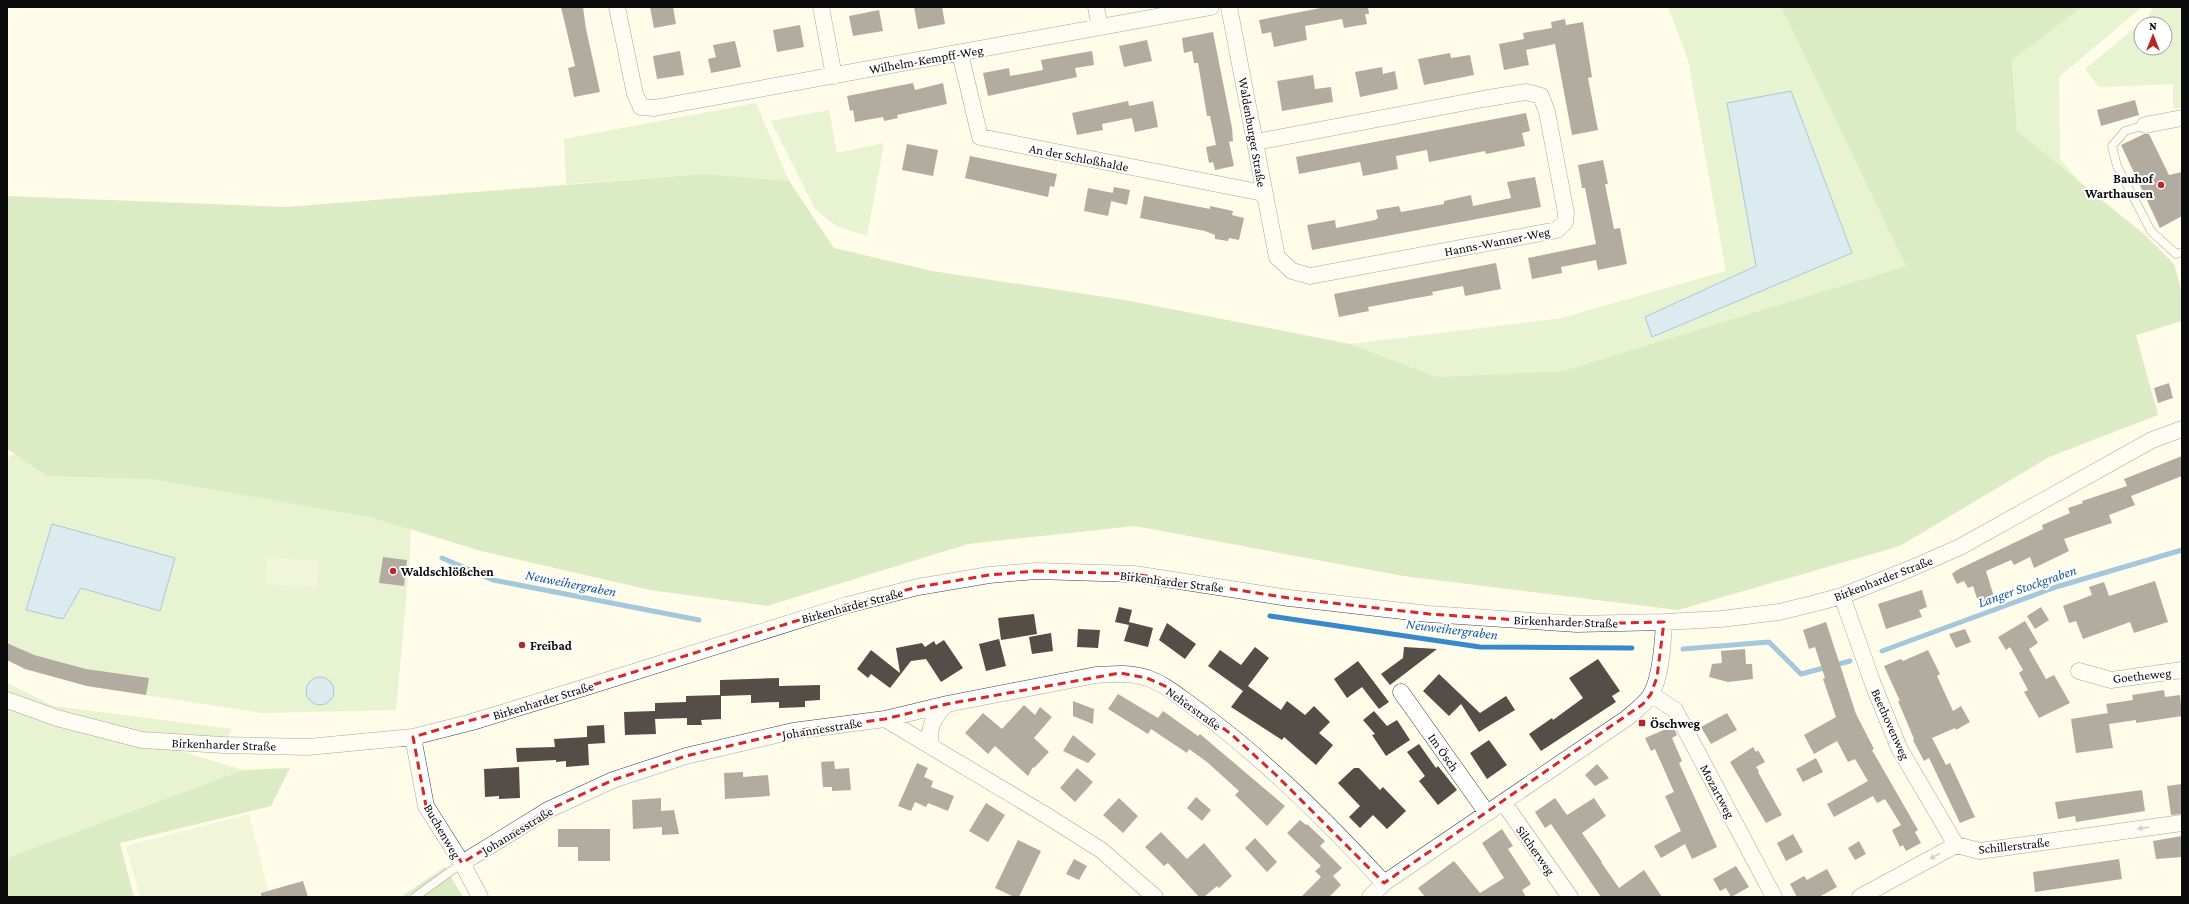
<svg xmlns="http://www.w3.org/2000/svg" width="2189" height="904" font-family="'Crimson Pro',serif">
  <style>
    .green { fill: #cde8b5; fill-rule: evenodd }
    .forest { fill: #b0d894 }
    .pitch { fill: #dfefc6 }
    .water { fill: #afd8f5; stroke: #3789cb }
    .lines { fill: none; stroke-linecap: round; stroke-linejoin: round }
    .stream { stroke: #3789cb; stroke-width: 5 }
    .building { fill: #544d48 }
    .lane-casing { stroke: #3e3e3e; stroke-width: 9 }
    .street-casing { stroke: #3e3e3e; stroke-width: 17 }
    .lane { stroke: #fff; stroke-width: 8 }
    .street { stroke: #fff; stroke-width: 16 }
    .oneway { fill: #9d9d9d }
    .marked { fill: none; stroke: #d62828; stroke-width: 3; stroke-dasharray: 8 5; stroke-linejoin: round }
    .poi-dot { fill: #b92626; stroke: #fff; stroke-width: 1.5 }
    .labels { text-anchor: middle; stroke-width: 4; stroke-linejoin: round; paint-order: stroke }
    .street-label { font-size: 13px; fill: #0b0b0b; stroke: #fff }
    .poi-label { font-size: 13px; font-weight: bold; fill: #0b0b0b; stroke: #fff; text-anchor: start }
    .water-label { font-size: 14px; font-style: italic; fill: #175b9b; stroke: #fff }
  </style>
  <rect width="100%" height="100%" fill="#fffcea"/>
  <path class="green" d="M1668 7H1781L1906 266 1563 371 1437 377 1350 344 1562 318 1726 271 1688 60Z
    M2082 7H2142L2059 77 2060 159 2086 189 2017 131 2012 60Z
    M2153 7H2182V108H2173V84L2099 87 2085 69 2148 17ZM2141 24H2165V48H2141Z
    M756 103 789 181 704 174 566 184 564 139Z
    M829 110 837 153 884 143 867 236 836 226 815 209 771 121Z
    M84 453 412 472 410 556 396 710 262 713 87 686 25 669 7 660V463L10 455Z
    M7 683 54 706 232 729 223 745 144 740 243 770 7 858Z"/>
  <path class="forest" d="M1781 7H2082L2012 60 2017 131 2145 235 2174 264 2182 293V321L2136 335 2158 415 2049 457 1900 546 1678 610 1403 576 1135 526 968 544 767 606 650 590 481 551 370 517 151 479 47 476 7 449V196L286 207 704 174 789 181 834 248 932 271 1125 300 1350 344 1437 377 1563 371 1906 266Z
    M290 768 271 806 120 843 134 897H7V858L243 770Z
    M445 867 463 897H401Z"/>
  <path class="pitch" d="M267 557 319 560 317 588 265 585Z
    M249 814 270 897H140L126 846Z"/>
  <path class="water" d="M1791 91 1852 253 1652 337 1645 317 1756 266 1727 103Z
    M52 524 175 558 160 611 81 588 63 619 26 610Z
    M306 691a14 14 0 1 1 28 0a14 14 0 1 1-28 0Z"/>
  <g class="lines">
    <path class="stream" d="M442 558 493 580 699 620
      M1270 616 1480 647 1632 648
      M1683 649 1769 642 1801 674 1850 661
      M1882 651 2056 587 2182 550"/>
  </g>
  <path class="building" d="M561 7H583L586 29 600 92 574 97 568 68 575 66Z
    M650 7H673L676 24 654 28Z
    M914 7H942L945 24 918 29Z
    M1326 7H1368L1369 14H1365L1367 24 1344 28 1342 19 1305 26 1307 40 1274 47 1271 32 1262 34 1259 20Z
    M879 10 883 31 853 36 849 16Z
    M1565 19 1566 25 1583 22 1592 77 1588 78 1598 130 1572 135 1555 44 1526 50 1529 65 1504 70 1499 44 1524 39 1523 33 1552 28 1551 22Z
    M800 25 804 47 777 52 773 30Z
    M1213 32 1232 128 1233 141 1229 142 1234 166 1215 170 1213 162 1209 163 1206 147 1216 145 1210 116H1207L1198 63H1194L1192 51 1184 53 1182 38Z
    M1147 40 1152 61 1124 67 1119 46Z
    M735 41 741 67 711 73 708 59 716 57 713 45Z
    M680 51 684 75 657 79 653 56Z
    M1092 51 1094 65 1075 68 1077 77 988 96 983 73 1009 68 1010 76 1043 70 1041 60Z
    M1450 53 1451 58 1470 55 1474 75 1424 85 1418 59Z
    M1382 67 1383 74 1395 71 1398 89 1360 97 1355 72Z
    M1313 75 1315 89 1331 87 1333 102 1282 111 1277 81Z
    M913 83 915 90 943 83 947 104 897 115 898 118 884 121 883 117 855 122 853 110 850 111 847 96Z
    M2135 100 2139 115 2101 126 2097 110Z
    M1128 101 1132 118 1102 124 1103 130 1077 135 1072 113Z
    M1153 101 1158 127 1135 132 1129 106Z
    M1526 113 1530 131 1522 133 1525 146 1486 154 1485 151 1429 162 1427 150 1396 156 1398 169 1363 176 1360 162 1299 174 1296 157Z
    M2144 134H2149L2169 175 2182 172V216L2160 228 2121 145Z
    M907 144 938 150 933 176 902 170Z
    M970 156 1057 174 1054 187 1050 186 1048 197 965 178Z
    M1603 160 1608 184H1605L1614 229 1620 228 1627 264 1598 270 1596 260 1561 267 1562 273 1532 279 1528 258 1596 244 1585 188H1582L1578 165Z
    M1535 177 1541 207 1312 250 1307 225 1335 220 1336 228 1375 220 1378 218 1376 210 1399 206 1401 212 1444 204V201L1471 195 1473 206 1511 198 1507 182Z
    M1114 187 1130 190 1127 205 1111 201Z
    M1088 188 1113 193 1108 216 1084 211Z
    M1144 196 1210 209V206L1233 211 1232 215 1244 218 1239 240 1229 238 1228 241 1215 239V235L1205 231 1140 218Z
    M1496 263 1501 289 1465 296 1463 286 1432 292 1433 295 1368 307 1369 311 1339 317 1334 294Z
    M2169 383 2173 398 2158 403 2154 388Z
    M2182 456V476L2131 496 2135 505 2109 515 2112 523 2064 539 2069 551 2034 568 2030 557 2014 565 2011 560 1986 571 1996 603 1980 608 1973 586 1968 588 1964 581 1957 584 1952 574 1957 570 2043 529 2042 525 2070 513 2068 508 2083 503 2082 501 2127 486 2124 479Z
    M383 557 407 560 404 586 379 583Z
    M2155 581 2168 622 2134 633 2130 622 2083 639 2076 621 2069 623 2063 606 2092 595 2089 587 2104 582 2109 596Z
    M1922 590 1927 607 1919 610 1922 617 1886 629 1878 604Z
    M1119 607 1132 610 1129 622 1153 628 1148 647 1124 641 1129 625 1115 622Z
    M2041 607 2049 620 2035 629 2027 616Z
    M1034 614 1037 634 1001 640 998 618Z
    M2025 621 2038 643 2029 649 2046 679 2054 675 2070 703 2039 718 2024 692 2028 690 2019 673 2023 670 2010 647 2006 650 1998 637Z
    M1826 622 1856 714 1874 749 1872 750 1918 830 1915 832 1921 843 1906 851 1903 845 1900 847 1892 830 1901 825 1885 799 1877 803 1873 796 1834 817 1827 804 1868 781 1855 759 1848 762 1837 741 1814 754 1804 735 1836 717 1823 679 1825 678 1815 647 1809 649 1803 630Z
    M1167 623 1196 644 1185 659 1159 640Z
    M1078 629 1100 630 1098 648 1077 647Z
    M1965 629 1971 642 1956 648 1949 634Z
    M1051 633 1053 651 1032 654 1029 637Z
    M999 639 1006 666 986 671 979 644Z
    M944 640 963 668 941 682 926 659 911 661 890 688 871 674 868 678 857 669 871 650 900 673 896 648 922 643 925 647 934 641 936 645Z
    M7 643 34 655 86 669 149 678 146 695 87 686 25 669 7 660Z
    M1255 647 1269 658 1248 686 1281 710 1287 701 1305 715 1314 706 1330 722 1319 733 1333 745 1316 765 1284 737 1282 740 1231 707 1243 691 1208 666 1220 650 1241 665Z
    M1404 647 1437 649 1390 685 1381 674 1403 658Z
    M1745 649 1746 664H1752L1753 679 1728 682 1709 677 1712 664 1722 663 1721 651Z
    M1928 650 1940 674 1937 676 1953 711 1961 706 1970 722 1956 730 1955 728 1932 738 1946 765 1950 763 1975 817 1960 823 1929 758 1924 761 1913 740 1914 739 1898 701H1900L1884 666 1901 659 1903 661Z
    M1598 659 1620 691 1612 696 1616 702 1541 751 1529 734 1552 718 1553 720 1583 698 1569 678Z
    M1358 661 1389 702 1379 709 1362 687 1347 698 1334 679Z
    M1439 674 1480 713 1506 696 1515 710 1479 732 1461 704 1449 716 1423 691Z
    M779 678V686L820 685V700L805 701V707L779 708V702L751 703V695L721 696V719L701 720 702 725H687V718L655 719 656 734 625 735 624 712 655 711V703L686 702V696L720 695V680Z
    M2164 690 2165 697 2180 695 2182 716 2136 723V720L2109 724 2113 748 2076 753 2071 719 2108 713 2109 719 2106 704 2133 700 2132 695Z
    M1118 694 1158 718 1163 711 1198 736 1200 734 1285 806 1267 826 1235 795 1239 791 1207 762 1189 749 1187 753 1151 729 1148 734 1108 709Z
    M1073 701 1094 709 1093 724 1073 716Z
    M1024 705 1035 715 1040 707 1052 717 1034 738 1049 752 1034 768 1033 767 1028 776 995 746 988 754 965 733 983 713 1002 729Z
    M1374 711 1387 726 1397 720 1410 740 1386 756 1372 735 1375 734 1363 720Z
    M1727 713 1737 730 1711 744 1701 727Z
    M604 725 605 743 588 744 589 765 566 767V761L556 762V760L517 762 516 748 555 747 554 739 587 737V726Z
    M1673 726 1677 735 1672 738 1682 761 1679 763 1717 847 1692 859 1685 844 1661 858 1654 846 1681 831 1665 796 1674 792 1655 749 1651 751 1645 738Z
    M1073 735 1096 754 1088 763 1063 751Z
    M1489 740 1507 765 1487 779 1470 753Z
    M1419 744 1436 768 1438 766 1457 790 1438 805 1419 781 1425 776 1407 752Z
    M1753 747 1756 752 1758 750 1765 762 1756 767 1759 771 1758 772 1782 815 1766 823 1730 762Z
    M1816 758 1823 772 1803 782 1796 769Z
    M834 761 835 769 849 768 851 790 832 791V787H823L821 762Z
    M917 763 928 768 924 777 933 781 931 787 954 796 948 811 928 803 926 807 915 802 911 811 898 806Z
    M1597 764 1609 778 1595 786 1585 775Z
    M519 767 520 798 499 799V796L485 797 484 769Z
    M1077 768 1093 782 1075 802 1060 788Z
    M1354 768H1359L1380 790 1383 787 1406 811 1387 829 1373 815 1360 828 1349 817 1360 806 1338 783Z
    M743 772V777L768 775 770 796 725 799 724 773Z
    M2182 784V814L2171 815 2167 786Z
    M2142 790 2145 811 2076 822 2075 816 2058 819 2055 802Z
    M1196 797 1211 810 1202 821 1187 808Z
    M661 798V811L674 810 679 834 662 835V827L633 829 632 800Z
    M1119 798 1138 816 1123 833 1103 815Z
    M1555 798 1567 815 1594 798 1606 816 1582 833 1602 862H1601L1619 888 1644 870 1662 897H1601L1551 824 1545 828 1535 812Z
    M986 803 1005 815 988 842 969 831Z
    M1300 820 1306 825 1307 824 1325 841 1320 846 1342 868 1333 876 1341 885 1329 897H1301L1321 877 1315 871 1321 866 1287 833Z
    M558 829H610V861H578V847H558Z
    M1502 829 1513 846 1508 849 1531 884 1522 890 1526 897H1425L1418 888 1454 861 1480 893 1504 878 1482 843Z
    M1161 832 1187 859 1204 843 1232 876 1219 888 1217 886 1204 897H1199L1168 863 1164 866 1145 847Z
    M1793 834 1803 852 1786 861 1777 843Z
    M2182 836V857L2156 859 2153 841Z
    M1255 838 1277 862 1267 872 1245 848Z
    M1018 840 1041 851 1019 897H1014L995 888Z
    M1859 841 1866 854 1855 860 1848 848Z
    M1074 859 1087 866 1079 880 1066 874Z
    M2119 859 2122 879 2035 892 2033 872Z
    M1736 866 1749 887 1731 897 1726 888 1720 891 1713 879Z
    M1827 869 1837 887 1819 897H1797L1790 884 1804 876 1807 880Z
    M303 881 308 897H261V893Z"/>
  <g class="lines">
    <defs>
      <path id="lane" d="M2145 125 2125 131 2112 146 2117 166 2151 231 2176 254 2182 252
        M415 897 462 863"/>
      <path id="street" d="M617 7 635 94 641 107 654 108 1211 7
        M821 7 834 76
        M1096 7 1100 27
        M1229 7 1277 257 1292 271 1310 276 1557 230 1565 222 1566 213 1547 112 1541 96 1526 92 1483 99 1256 142
        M960 53 980 137 1263 193
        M2145 125 2182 118
        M1842 596 1873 684 1899 748 1956 845
        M2079 671 2111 680 2182 670
        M1401 692 1487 813
        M1651 694 1675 710 1774 897
        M7 700 57 718 142 740 223 745 308 747 413 737 472 722 583 688 847 605 918 587 989 575 1036 571 1134 574 1289 598 1429 614 1577 624 1664 622 1721 619 1779 612 1812 604 1842 596 1912 568 1960 547 2152 440 2182 429
        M885 719 947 704 1096 675C1113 674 1130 672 1147 678 1166 684 1182 699 1198 710 1266 760 1327 821 1384 883
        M413 737 426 806 462 863 480 897
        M932 747C926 729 934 716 947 704
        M1503 802 1570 897
        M462 863 548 810 613 780 686 756 793 731 885 719 1044 814 1101 850 1155 897
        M1370 897 1384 883 1627 718C1635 711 1644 705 1650 696 1661 679 1663 643 1664 622
        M1860 897 1956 845 1980 851 2182 823"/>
    </defs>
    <use href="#lane" class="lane-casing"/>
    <use href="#street" class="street-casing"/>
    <use href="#lane" class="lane"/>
    <use href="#street" class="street"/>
  </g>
  <defs><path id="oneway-solid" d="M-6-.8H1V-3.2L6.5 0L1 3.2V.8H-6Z"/></defs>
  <g class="oneway">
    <use href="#oneway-solid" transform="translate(2143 828) rotate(172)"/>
    <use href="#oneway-solid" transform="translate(1935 856) rotate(151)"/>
  </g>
  <path d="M0 0H2189V904H0ZM1036 571 1134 574 1289 598 1429 614 1577 624 1664 622 1657 677 1651 694 1643 704 1384 883 1275 774 1231 734 1167 687 1147 678 1120 673 947 704 885 719 793 731 686 756 613 780 548 810 462 863 426 806 413 737 583 688 847 605 918 587 989 575Z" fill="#fffcea" fill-opacity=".55" fill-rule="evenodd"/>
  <path class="marked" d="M1036 571 1134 574 1289 598 1429 614 1577 624 1664 622 1657 677 1651 694 1643 704 1384 883 1275 774 1231 734 1167 687 1147 678 1120 673 947 704 885 719 793 731 686 756 613 780 548 810 462 863 426 806 413 737 583 688 847 605 918 587 989 575Z"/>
  <g class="poi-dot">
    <circle cx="2161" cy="185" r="4"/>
    <circle cx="393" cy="571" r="4"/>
    <circle cx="522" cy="645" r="4"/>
    <rect x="1638" y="719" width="8" height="8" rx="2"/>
  </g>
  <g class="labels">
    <g class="street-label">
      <text transform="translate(926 59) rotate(-10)" y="5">Wilhelm-Kempff-Weg</text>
      <text transform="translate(1253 132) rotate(80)" y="5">Waldenburger Straße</text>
      <text transform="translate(1079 157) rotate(11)" y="5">An der Schloßhalde</text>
      <text transform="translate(1497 241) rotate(-11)" y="5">Hanns-Wanner-Weg</text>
      <text transform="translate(1883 578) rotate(-21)" y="5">Birkenharder Straße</text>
      <text transform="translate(1172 581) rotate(7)" y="5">Birkenharder Straße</text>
      <text transform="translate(852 605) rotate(-15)" y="5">Birkenharder Straße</text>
      <text transform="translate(1566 621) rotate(2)" y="5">Birkenharder Straße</text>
      <text transform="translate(2142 675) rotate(-6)" y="5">Goetheweg</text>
      <text transform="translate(543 700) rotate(-17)" y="5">Birkenharder Straße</text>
      <text transform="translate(1194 708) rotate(36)" y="5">Neherstraße</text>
      <text transform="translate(1891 724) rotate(66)" y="5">Beethovenweg</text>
      <text transform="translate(822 728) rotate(-9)" y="5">Johannesstraße</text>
      <text transform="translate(224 744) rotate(2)" y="5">Birkenharder Straße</text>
      <text transform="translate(1444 752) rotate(55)" y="5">Im Ösch</text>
      <text transform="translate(1718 791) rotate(62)" y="5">Mozartweg</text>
      <text transform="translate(517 830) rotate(-31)" y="5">Johannesstraße</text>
      <text transform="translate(443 831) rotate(60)" y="5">Buchenweg</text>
      <text transform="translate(2014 845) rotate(-6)" y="5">Schillerstraße</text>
      <text transform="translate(1536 850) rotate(55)" y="5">Silcherweg</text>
    </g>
    <g class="poi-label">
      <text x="2153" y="183" text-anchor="end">Bauhof<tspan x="2153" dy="15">Warthausen</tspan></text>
      <text x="401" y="576">Waldschlößchen</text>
      <text x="530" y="650">Freibad</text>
      <text x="1650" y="728">Öschweg</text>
    </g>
    <g class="water-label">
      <text transform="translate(571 583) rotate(11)" y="5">Neuweihergraben</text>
      <text transform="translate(2027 586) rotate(-19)" y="5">Langer Stockgraben</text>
      <text transform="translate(1452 629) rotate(7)" y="5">Neuweihergraben</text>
    </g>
  </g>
  <rect width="2189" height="904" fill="none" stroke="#0b0b0b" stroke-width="16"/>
  <g transform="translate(2153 36)"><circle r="19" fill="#ffffff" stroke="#9d9d9d"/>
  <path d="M0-3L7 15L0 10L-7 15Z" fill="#b92626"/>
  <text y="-6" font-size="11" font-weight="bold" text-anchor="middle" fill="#0b0b0b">N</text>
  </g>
</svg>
